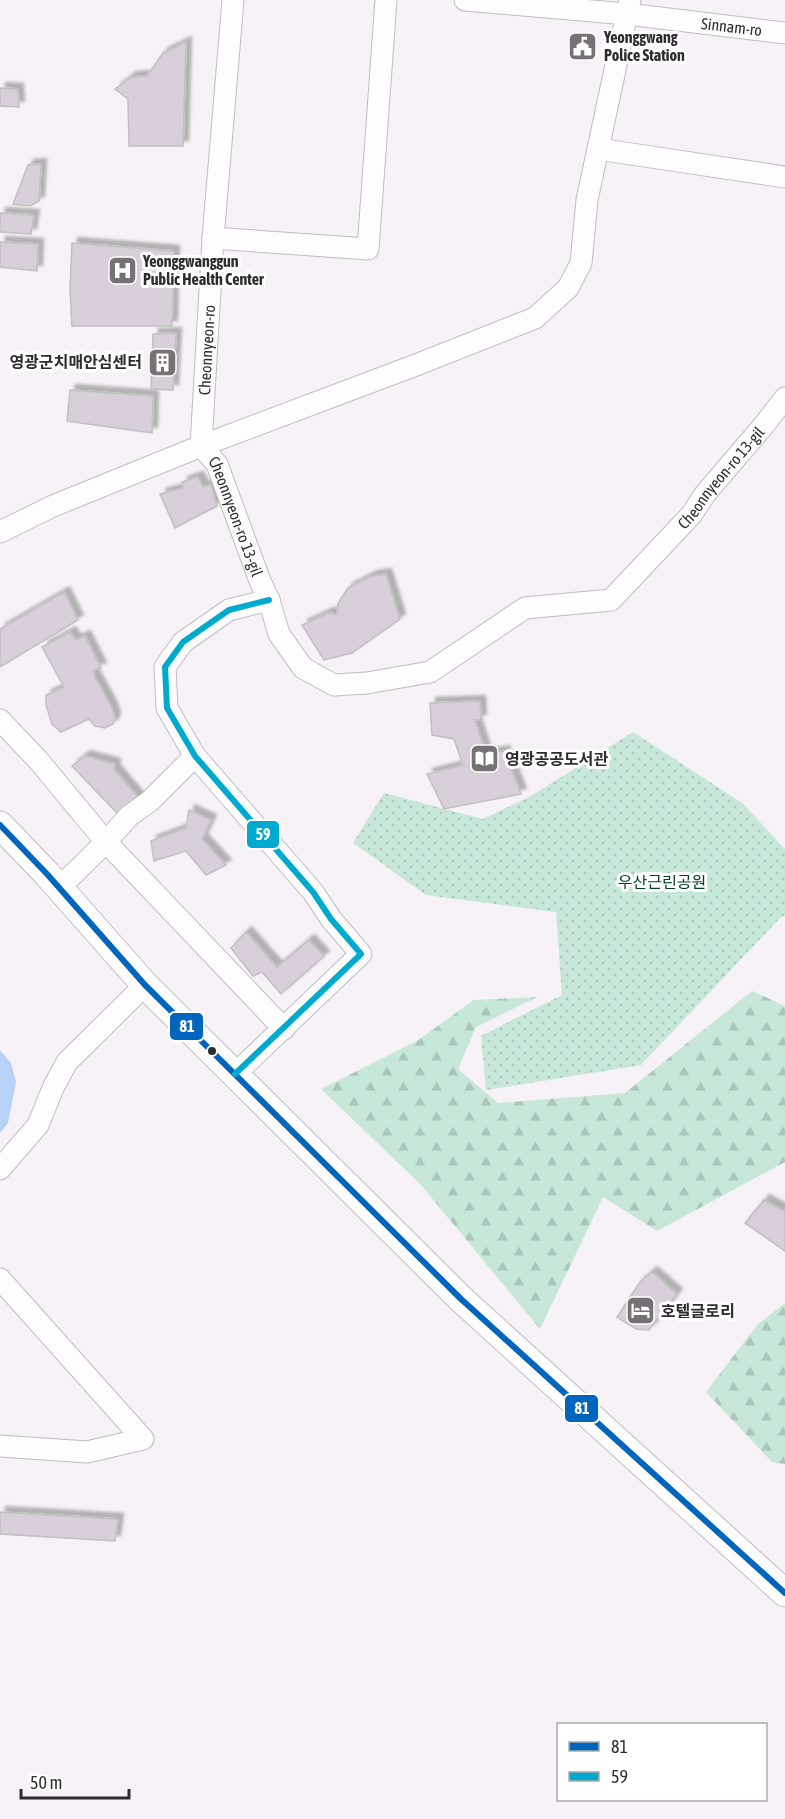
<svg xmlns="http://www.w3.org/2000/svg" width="785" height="1819" font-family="'Asap Condensed','Noto Sans KR',sans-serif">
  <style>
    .forest { fill: url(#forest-firs) }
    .park { fill: url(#park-dots) }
    .water { fill: #b7d1f7 }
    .building { fill: #d9cfdb; stroke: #c2bfc3; stroke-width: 1.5; filter: url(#shadow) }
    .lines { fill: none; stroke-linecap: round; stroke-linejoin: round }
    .minor-casing { stroke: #c0bdc0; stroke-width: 23 }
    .major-casing { stroke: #c0bdc0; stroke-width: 29 }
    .minor { stroke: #fefdfe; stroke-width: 21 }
    .major { stroke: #fefdfe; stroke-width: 27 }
    .bus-1-casing { stroke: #fff; stroke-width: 10 }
    .bus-2-casing { stroke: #fff; stroke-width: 10 }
    .bus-1 { stroke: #0065bd; stroke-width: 6 }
    .bus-2 { stroke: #00a9ce; stroke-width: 6 }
    .bus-dot { fill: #2f2c2f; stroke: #fff; stroke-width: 2 }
    .labels { text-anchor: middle; stroke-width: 6; stroke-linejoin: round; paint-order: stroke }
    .street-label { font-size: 16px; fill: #2f2c2f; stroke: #fff }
    .poi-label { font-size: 16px; font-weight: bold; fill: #2f2c2f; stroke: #fff; text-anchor: start }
    .park-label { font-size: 16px; fill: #03402c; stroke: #fff }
    .line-badge { stroke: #fff; stroke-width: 2 }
    .badge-label { font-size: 16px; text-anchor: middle; font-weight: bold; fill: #fff }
  </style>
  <defs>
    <pattern id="forest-firs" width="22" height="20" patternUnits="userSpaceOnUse" patternTransform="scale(1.5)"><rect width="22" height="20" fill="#c7e7d9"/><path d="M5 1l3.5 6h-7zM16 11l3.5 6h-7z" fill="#abc6bb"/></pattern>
    <pattern id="park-dots" width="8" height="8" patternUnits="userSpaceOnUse" patternTransform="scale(1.5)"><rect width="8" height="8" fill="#c7e7d9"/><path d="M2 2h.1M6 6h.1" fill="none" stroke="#abc6bb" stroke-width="1.8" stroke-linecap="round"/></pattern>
    <filter id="shadow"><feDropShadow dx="5.5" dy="-5.5" stdDeviation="1.5" flood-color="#0004"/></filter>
  </defs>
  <rect width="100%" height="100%" fill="#f6f2f7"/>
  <path class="forest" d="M752 991 785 1006V1162L657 1231 603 1197 540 1329 421 1185 321 1089 417 1041 474 1000 537 997 476 1027 458 1069 498 1103 625 1093Z
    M785 1303V1464L772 1462 706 1392 757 1325Z"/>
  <path class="park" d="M633 732 742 803 785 849V915L780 918 641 1065 486 1090 481 1036 562 995 556 912 426 895 353 843 384 793 483 819 531 796Z"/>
  <path class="water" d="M0 1050 11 1063 16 1082 8 1123 0 1133Z"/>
  <path class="building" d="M186 42 183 146H129L128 99 115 89 131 77 147 76 163 53Z
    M0 88 18 89 19 107 0 106Z
    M41 164 39 201 30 206 13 204 28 165Z
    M0 213 34 215 31 234 0 232Z
    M0 242 38 244 37 271 0 267Z
    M72 243 174 251 172 326H72L70 289Z
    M176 333 173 390 151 389 153 334Z
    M70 390 153 396 152 433 67 421Z
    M198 477 203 487 211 485 217 506 175 528 160 494 183 488 182 482Z
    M386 574 400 619 352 653 324 660 302 625 328 613 337 614 338 603 348 588 372 576Z
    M64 592 78 620 0 667V629Z
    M70 632 76 640 85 636 101 668 93 670 95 677 112 708 115 718 113 724 105 728 95 726 89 719 61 732 52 724 46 705V695L64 687 42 647Z
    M480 701 481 720H475L486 754 504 751 521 794 444 809 427 774 463 765 454 739 432 735 430 703Z
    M85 756 115 764 114 769 142 802 118 814 72 766Z
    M189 810 211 820 202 839 226 865 206 875 186 851 154 861 151 841 186 828Z
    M246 932 277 967 309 940 324 956 281 994 262 972 253 976 231 948Z
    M764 1200 784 1211 785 1210V1251L745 1223Z
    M652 1272 677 1294 649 1330 636 1329 617 1317 640 1282Z
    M0 1512 118 1519 115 1541 0 1534Z"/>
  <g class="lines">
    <defs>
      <g id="minor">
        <path id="s1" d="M465 0 627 14 785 33"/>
        <path id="s2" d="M630 0 587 200 581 263 568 288 535 318 416 365 201 446 217 464 260 581 269 600 279 634 303 668 334 685 367 683 430 672 525 608 611 600 692 514 705 494 764 425 785 398"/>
        <path d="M598 149 785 177"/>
        <path d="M213 238 368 249 386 0"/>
        <path id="s3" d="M0 532 53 506 201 446 213 238 233 0"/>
        <path d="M0 720 38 760 106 842 284 1029"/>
        <path d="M59 888 106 842 129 816 150 801 195 756"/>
        <path d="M235 1074 361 954 331 919 313 892 195 756 167 708 165 667 183 642 229 610 269 600"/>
        <path d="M0 1169 38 1125 53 1088 67 1062 145 985"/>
        <path d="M0 1279 143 1439 87 1452 0 1446"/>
      </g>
      <path id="major" d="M0 825 47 874 145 985 461 1299 785 1593"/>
    </defs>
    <use href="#minor" class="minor-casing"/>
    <use href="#major" class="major-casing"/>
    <use href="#minor" class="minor"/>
    <use href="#major" class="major"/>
    <defs>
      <path id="bus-1" d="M0 825 47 874 145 985 461 1299 785 1593"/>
      <path id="bus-2" d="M235 1074 361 954 331 919 313 892 195 756 167 708 165 667 183 642 229 610 269 600"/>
    </defs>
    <use href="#bus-1" class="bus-1-casing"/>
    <use href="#bus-2" class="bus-2-casing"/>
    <use href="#bus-1" class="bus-1"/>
    <use href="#bus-2" class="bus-2"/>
  </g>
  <defs>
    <symbol id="civic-square" viewBox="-11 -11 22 22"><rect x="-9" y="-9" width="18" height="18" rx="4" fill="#757175" stroke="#fff"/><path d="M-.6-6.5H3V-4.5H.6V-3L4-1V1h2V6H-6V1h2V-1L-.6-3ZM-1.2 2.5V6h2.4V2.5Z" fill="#fff"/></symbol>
    <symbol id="hospital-square" viewBox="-11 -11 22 22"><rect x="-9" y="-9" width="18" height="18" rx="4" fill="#757175" stroke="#fff"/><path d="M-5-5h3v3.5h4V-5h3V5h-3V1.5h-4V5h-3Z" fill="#fff"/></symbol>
    <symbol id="building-square" viewBox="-11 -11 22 22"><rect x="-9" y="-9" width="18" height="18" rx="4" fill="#757175" stroke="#fff"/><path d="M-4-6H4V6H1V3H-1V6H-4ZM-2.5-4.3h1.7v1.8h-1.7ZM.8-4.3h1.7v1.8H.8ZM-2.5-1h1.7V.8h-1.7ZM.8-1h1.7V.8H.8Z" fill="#fff"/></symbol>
    <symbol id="library-square" viewBox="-11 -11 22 22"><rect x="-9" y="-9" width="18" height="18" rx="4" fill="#757175" stroke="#fff"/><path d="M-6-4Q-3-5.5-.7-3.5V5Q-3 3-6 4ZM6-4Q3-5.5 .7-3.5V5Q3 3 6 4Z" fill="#fff"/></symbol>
    <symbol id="hotel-square" viewBox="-11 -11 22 22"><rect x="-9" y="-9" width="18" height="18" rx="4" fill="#757175" stroke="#fff"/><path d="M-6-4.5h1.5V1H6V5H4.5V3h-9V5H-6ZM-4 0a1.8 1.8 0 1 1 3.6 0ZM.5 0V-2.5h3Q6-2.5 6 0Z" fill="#fff"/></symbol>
  </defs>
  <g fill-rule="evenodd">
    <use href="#civic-square" x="566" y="30" width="33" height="33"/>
    <use href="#hospital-square" x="106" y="254" width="33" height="33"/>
    <use href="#building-square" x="146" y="346" width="33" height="33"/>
    <use href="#library-square" x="468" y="742" width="33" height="33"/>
    <use href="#hotel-square" x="624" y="1294" width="33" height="33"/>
  </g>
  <circle class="bus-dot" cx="212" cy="1051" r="5"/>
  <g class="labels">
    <g class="street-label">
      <text dy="6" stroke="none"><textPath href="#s1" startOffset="268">Sinnam-ro</textPath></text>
      <text dy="6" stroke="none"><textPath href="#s3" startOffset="315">Cheonnyeon-ro</textPath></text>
      <text dy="6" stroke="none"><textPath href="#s2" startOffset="1443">Cheonnyeon-ro 13-gil</textPath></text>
      <text dy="6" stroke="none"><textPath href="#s2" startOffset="778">Cheonnyeon-ro 13-gil</textPath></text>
    </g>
    <g class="poi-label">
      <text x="604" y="43">Yeonggwang<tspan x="604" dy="18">Police Station</tspan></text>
      <text x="143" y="267">Yeonggwanggun<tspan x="143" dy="18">Public Health Center</tspan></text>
      <text x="142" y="368" text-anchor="end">영광군치매안심센터</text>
      <text x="505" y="765">영광공공도서관</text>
      <text x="661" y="1317">호텔글로리</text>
    </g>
    <g class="park-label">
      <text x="662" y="888">우산근린공원</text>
    </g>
  </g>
  <g class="line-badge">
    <rect x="246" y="820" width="34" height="29" rx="6" fill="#00a9ce"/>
    <rect x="169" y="1012" width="35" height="29" rx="6" fill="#0065bd"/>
    <rect x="564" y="1394" width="35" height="29" rx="6" fill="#0065bd"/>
  </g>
  <g class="badge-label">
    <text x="263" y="840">59</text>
    <text x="187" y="1032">81</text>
    <text x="582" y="1414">81</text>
  </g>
  <rect x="557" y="1723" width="210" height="78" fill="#ffffff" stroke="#acabac" stroke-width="1.5"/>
  <rect x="569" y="1742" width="30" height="9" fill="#0065bd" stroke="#acabac" stroke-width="1.5"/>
  <text x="611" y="1753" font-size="18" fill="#2f2c2f">81</text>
  <rect x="569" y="1772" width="30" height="9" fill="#00a9ce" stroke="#acabac" stroke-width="1.5"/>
  <text x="611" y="1783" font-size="18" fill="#2f2c2f">59</text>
  <path d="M21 1789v9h108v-9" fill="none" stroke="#2f2c2f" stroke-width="3"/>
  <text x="30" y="1789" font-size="18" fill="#2f2c2f" stroke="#ffffff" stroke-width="4.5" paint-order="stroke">50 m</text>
</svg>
